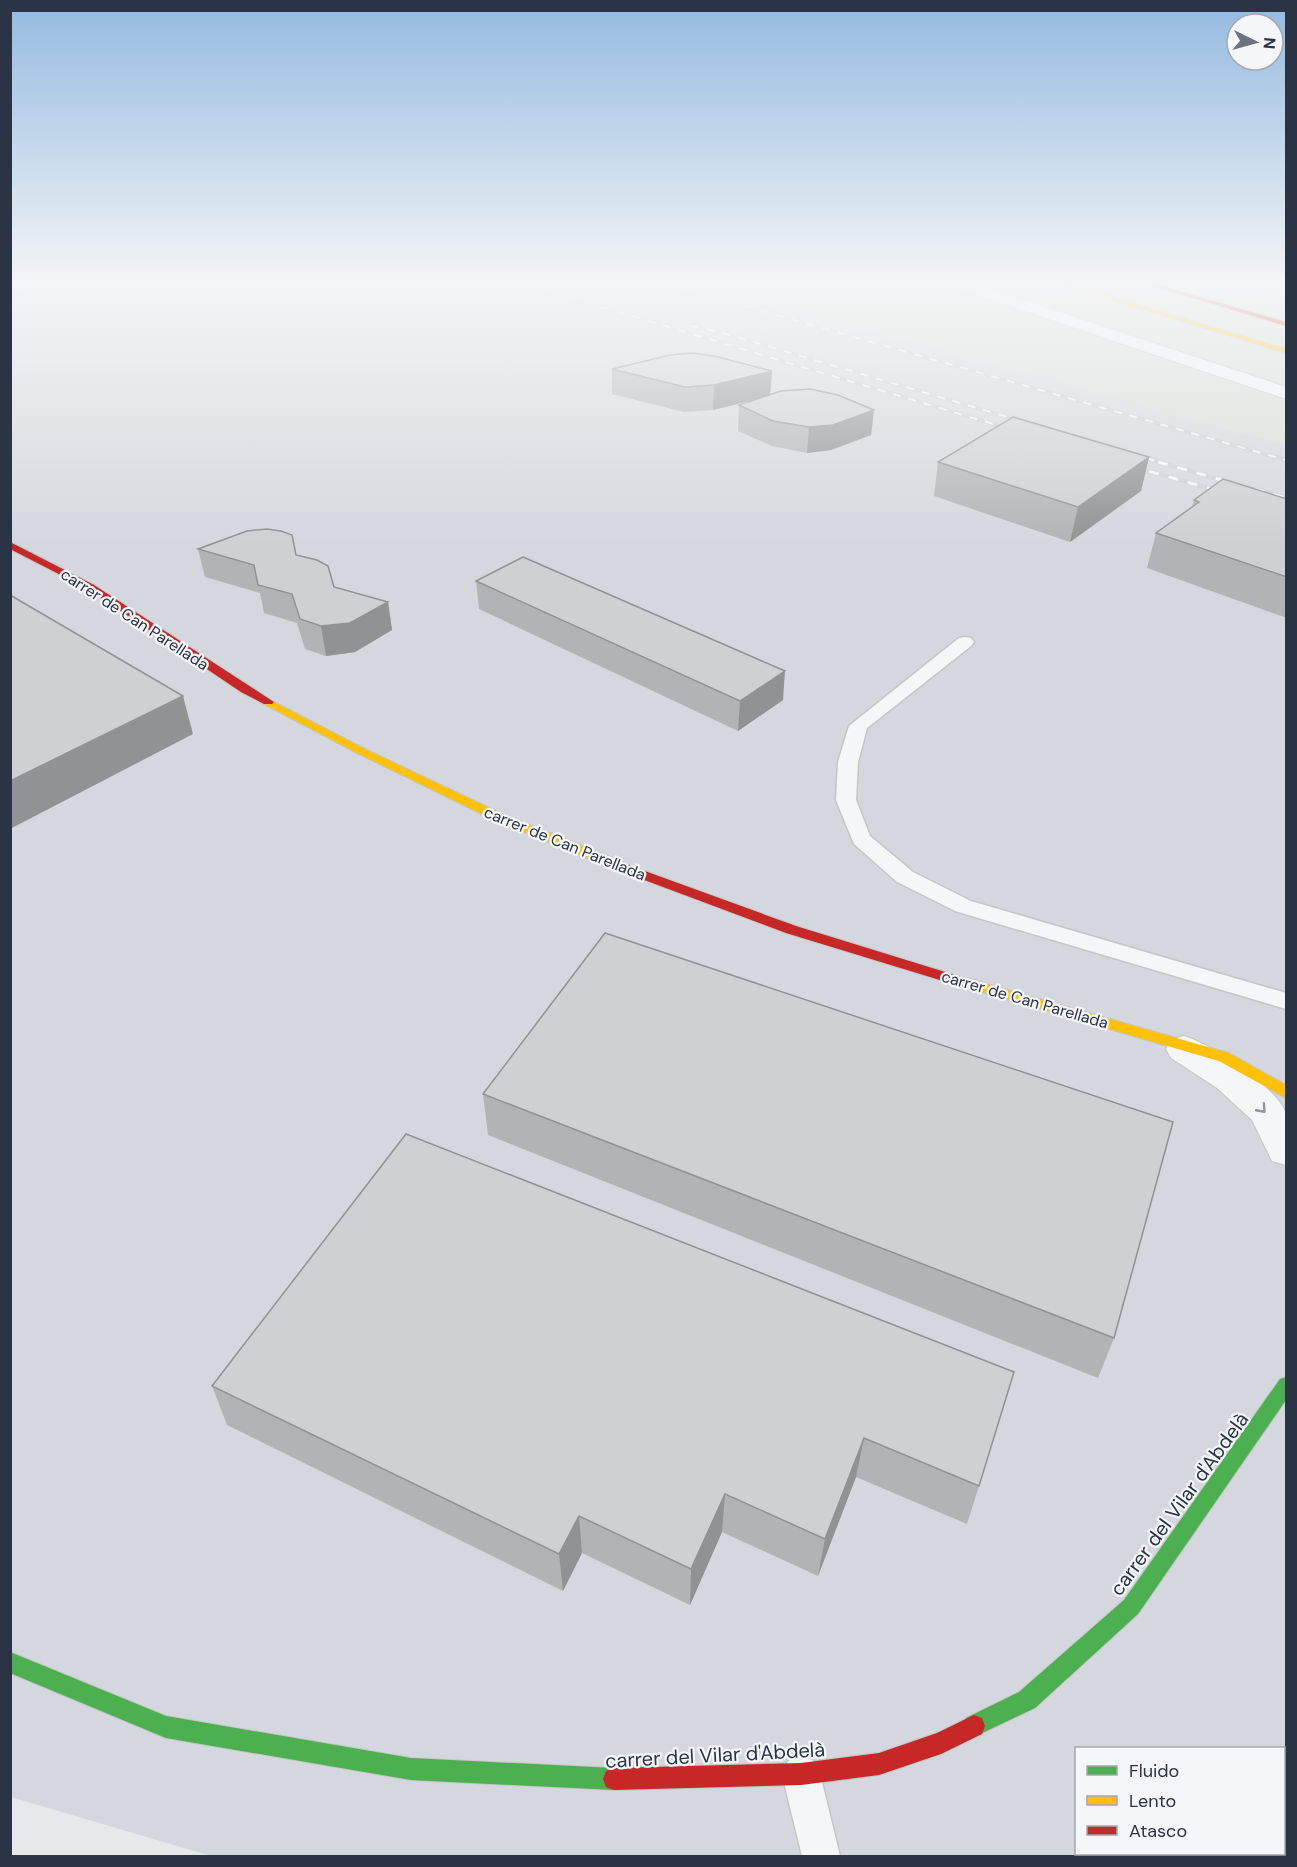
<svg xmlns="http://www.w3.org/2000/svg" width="1297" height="1867" font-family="'DM Sans',sans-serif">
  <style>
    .built { fill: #d4d7dd; fill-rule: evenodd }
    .green { fill: #d6ded6 }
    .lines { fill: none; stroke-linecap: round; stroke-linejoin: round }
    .lane-casing { stroke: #c4c6c8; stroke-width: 3 }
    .street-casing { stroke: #c4c6c8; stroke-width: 2 }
    .fast-casing { stroke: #c4c6c8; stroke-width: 2 }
    .slow-casing { stroke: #c4c6c8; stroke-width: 2 }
    .jam-casing { stroke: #c4c6c8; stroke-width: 2 }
    .lane { fill: #f5f6f7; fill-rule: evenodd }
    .street { fill: #f5f6f7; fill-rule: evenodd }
    .fast { fill: #4caf50; fill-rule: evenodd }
    .slow { fill: #ffc107; fill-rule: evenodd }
    .jam { fill: #c62828; fill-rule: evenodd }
    .rail-far1-casing { stroke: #cecfd2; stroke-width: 4 }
    .rail-casing { stroke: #cecfd2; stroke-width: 4.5 }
    .rail-far1 { stroke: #f4f6f9; stroke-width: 2; stroke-dasharray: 8; stroke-linecap: butt }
    .rail { stroke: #f4f6f9; stroke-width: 3; stroke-dasharray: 10; stroke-linecap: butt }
    .wall { fill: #b1b3b5 }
    .shaded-wall { fill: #909294 }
    .building { fill: #ced0d3; stroke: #909294; stroke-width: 1.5 }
    .oneway { stroke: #90959e }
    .labels { text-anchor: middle; stroke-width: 4.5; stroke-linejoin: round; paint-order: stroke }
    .street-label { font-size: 16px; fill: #2b3445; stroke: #f4f6f9 }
    .near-street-label { font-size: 20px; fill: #2b3445; stroke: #f4f6f9 }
  </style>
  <rect width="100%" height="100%" fill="#e6e8ea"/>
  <path class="built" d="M10 284H701L1286 445V1856H211L11 1797ZM1076 1748H1284V1854H1076Z
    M1238 284H1286V298Z"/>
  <path class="green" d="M701 284H1238L1286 298V445Z"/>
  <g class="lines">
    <defs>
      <path id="lane" d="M965 637 971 638 974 642 971 646 867 728 858 762 856 800 870 836 913 872 971 901 1286 993V1009L955 911 897 882 854 844 836 800 838 762 849 726 959 638Z
        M801 1755 814 1761 820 1774 840 1856H802L782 1774 788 1761Z"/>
      <path id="street" d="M10 284H31L29 287 10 292Z
        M952 284H975L1286 387V399L954 287Z
        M1184 1036C1209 1043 1279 1088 1286 1114 1290 1128 1286 1150 1286 1165L1272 1161 1252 1120 1217 1088 1171 1058 1166 1049 1171 1040Z"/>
      <path id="fast" d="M1286 1377V1400L1138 1614 1035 1708 974 1737 966 1734 963 1726 966 1718 1019 1692 1124 1600 1280 1379Z
        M10 1652 166 1716 411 1758 614 1768 622 1771 625 1779 622 1787 614 1790 411 1780 166 1738 10 1673Z"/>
      <path id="slow" d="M1059 284H1068L1286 349V353Z
        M268 699 365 749 500 813 625 863 626 866 625 869H615L492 819 357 753 264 704 262 702Z
        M966 978 1229 1053 1286 1085V1098L1219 1061 961 986 959 983 961 980Z"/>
      <path id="jam" d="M1146 284H1155L1286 322V326Z
        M10 542 94 585 274 702 272 704H264L241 692 88 589 10 549Z
        M620 862 796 926 971 980 973 983 966 988 786 933 615 869 614 866 615 863Z
        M974 1715 982 1718 985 1726 982 1734 941 1754 879 1775 801 1785 614 1790 606 1787 603 1779 606 1771 614 1768 801 1763 879 1753 937 1733Z"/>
    </defs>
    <use href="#lane" class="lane-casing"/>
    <use href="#street" class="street-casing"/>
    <use href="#fast" class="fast-casing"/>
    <use href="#slow" class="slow-casing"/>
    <use href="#jam" class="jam-casing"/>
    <use href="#lane" class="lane"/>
    <use href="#street" class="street"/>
    <use href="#fast" class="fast"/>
    <use href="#slow" class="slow"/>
    <use href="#jam" class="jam"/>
    <defs>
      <path id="rail-far1" d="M525 284 1013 430
        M668 284 1286 460
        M691 326 716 331 1028 423
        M1131 454 1163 463"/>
      <path id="rail" d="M1158 462 1286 498
        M1130 466 1226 493"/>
    </defs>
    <use href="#rail-far1" class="rail-far1-casing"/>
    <use href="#rail" class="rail-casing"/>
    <use href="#rail-far1" class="rail-far1"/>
    <use href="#rail" class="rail"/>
  </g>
  <path class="wall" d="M612 369 772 371 770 395 874 410 871 435 831 450 807 453 772 446 738 431 739 405 763 397 713 410 684 412 612 394Z
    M1149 457 1141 491 1070 542 934 496 938 462Z
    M1287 499V618L1147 568 1156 533 1192 507 1194 500Z
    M198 549 296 555 334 587 388 602 392 630 355 652 326 656 305 649 297 623 264 613 260 593 205 577Z
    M476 581 783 700 738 731 479 609Z
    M483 1094 1114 1338 1098 1378 488 1135Z
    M406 1134 979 1486 967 1524 856 1477 818 1576 722 1532 690 1605 582 1553 563 1591 227 1425 212 1386Z"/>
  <path class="shaded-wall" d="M772 371 770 396 713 410 714 385Z
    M874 410 871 435 831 450 807 453 809 427Z
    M1149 457 1141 491 1070 542 1078 507Z
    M388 602 392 630 355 652 326 656 321 626Z
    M785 671 783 700 738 731 740 701Z
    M183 696 193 734 10 829V781Z
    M864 1438 856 1477 818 1576 825 1539Z
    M725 1494 722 1532 690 1605 691 1569Z
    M579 1516 582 1553 563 1591 559 1554Z"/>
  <path class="building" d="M692 353 714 356 772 371 714 385 685 387 612 369 670 355Z
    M810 389 838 395 874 410 833 425 809 427 773 421 739 405 781 391Z
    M1013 417 1149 457 1078 507 938 462Z
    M1223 479 1287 499V577L1156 533 1199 502 1194 500Z
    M267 529 281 531 292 535 296 555 317 560 328 566 334 587 388 602 350 623 321 626 300 619 292 594 258 585 254 565 198 549 247 531Z
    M523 557 785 671 740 701 476 581Z
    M10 595 183 696 10 781Z
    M605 933 1173 1122 1114 1338 483 1094Z
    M406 1134 1014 1372 979 1486 864 1438 825 1539 725 1494 691 1569 579 1516 559 1554 212 1386Z
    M1287 1749V1857H1179L1182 1854H1284V1752Z"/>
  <defs><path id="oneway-chevron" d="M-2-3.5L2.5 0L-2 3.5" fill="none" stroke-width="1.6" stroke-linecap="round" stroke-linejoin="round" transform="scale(1.5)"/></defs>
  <use class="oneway" href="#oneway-chevron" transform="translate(1262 1109) rotate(48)"/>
  <linearGradient id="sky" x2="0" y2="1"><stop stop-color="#93bae0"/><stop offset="0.52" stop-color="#f4f5f6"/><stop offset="1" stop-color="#f4f5f6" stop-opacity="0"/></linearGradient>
  <rect width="1297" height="545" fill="url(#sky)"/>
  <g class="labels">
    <g class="street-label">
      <text transform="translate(135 619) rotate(33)" y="6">carrer de Can Parellada</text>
      <text transform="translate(565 843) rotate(22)" y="6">carrer de Can Parellada</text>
      <text transform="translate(1025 999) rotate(16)" y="6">carrer de Can Parellada</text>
    </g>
    <g class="near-street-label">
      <text transform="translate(1179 1504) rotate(-54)" y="7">carrer del Vilar d'Abdelà</text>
      <text transform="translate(715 1755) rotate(-3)" y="7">carrer del Vilar d'Abdelà</text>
    </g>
  </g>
  <rect width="1297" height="1867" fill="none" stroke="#2b3445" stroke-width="24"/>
  <rect x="1075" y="1747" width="210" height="108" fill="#f4f6f9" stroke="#a4a8b1" stroke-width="1.5"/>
  <rect x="1087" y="1766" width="30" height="9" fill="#4caf50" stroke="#a4a8b1" stroke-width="1.5"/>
  <text x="1129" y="1777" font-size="18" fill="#2b3445">Fluido</text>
  <rect x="1087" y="1796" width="30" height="9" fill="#ffc107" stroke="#a4a8b1" stroke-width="1.5"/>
  <text x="1129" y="1807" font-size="18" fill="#2b3445">Lento</text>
  <rect x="1087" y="1826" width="30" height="9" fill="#c62828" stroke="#a4a8b1" stroke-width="1.5"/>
  <text x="1129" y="1837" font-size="18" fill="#2b3445">Atasco</text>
  <g transform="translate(1255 42) rotate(95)"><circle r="28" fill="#f4f6f9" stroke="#a4a8b1" stroke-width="1.5"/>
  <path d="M0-4.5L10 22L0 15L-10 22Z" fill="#6c737f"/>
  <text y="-9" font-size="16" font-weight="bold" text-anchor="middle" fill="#2b3445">N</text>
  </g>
</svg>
